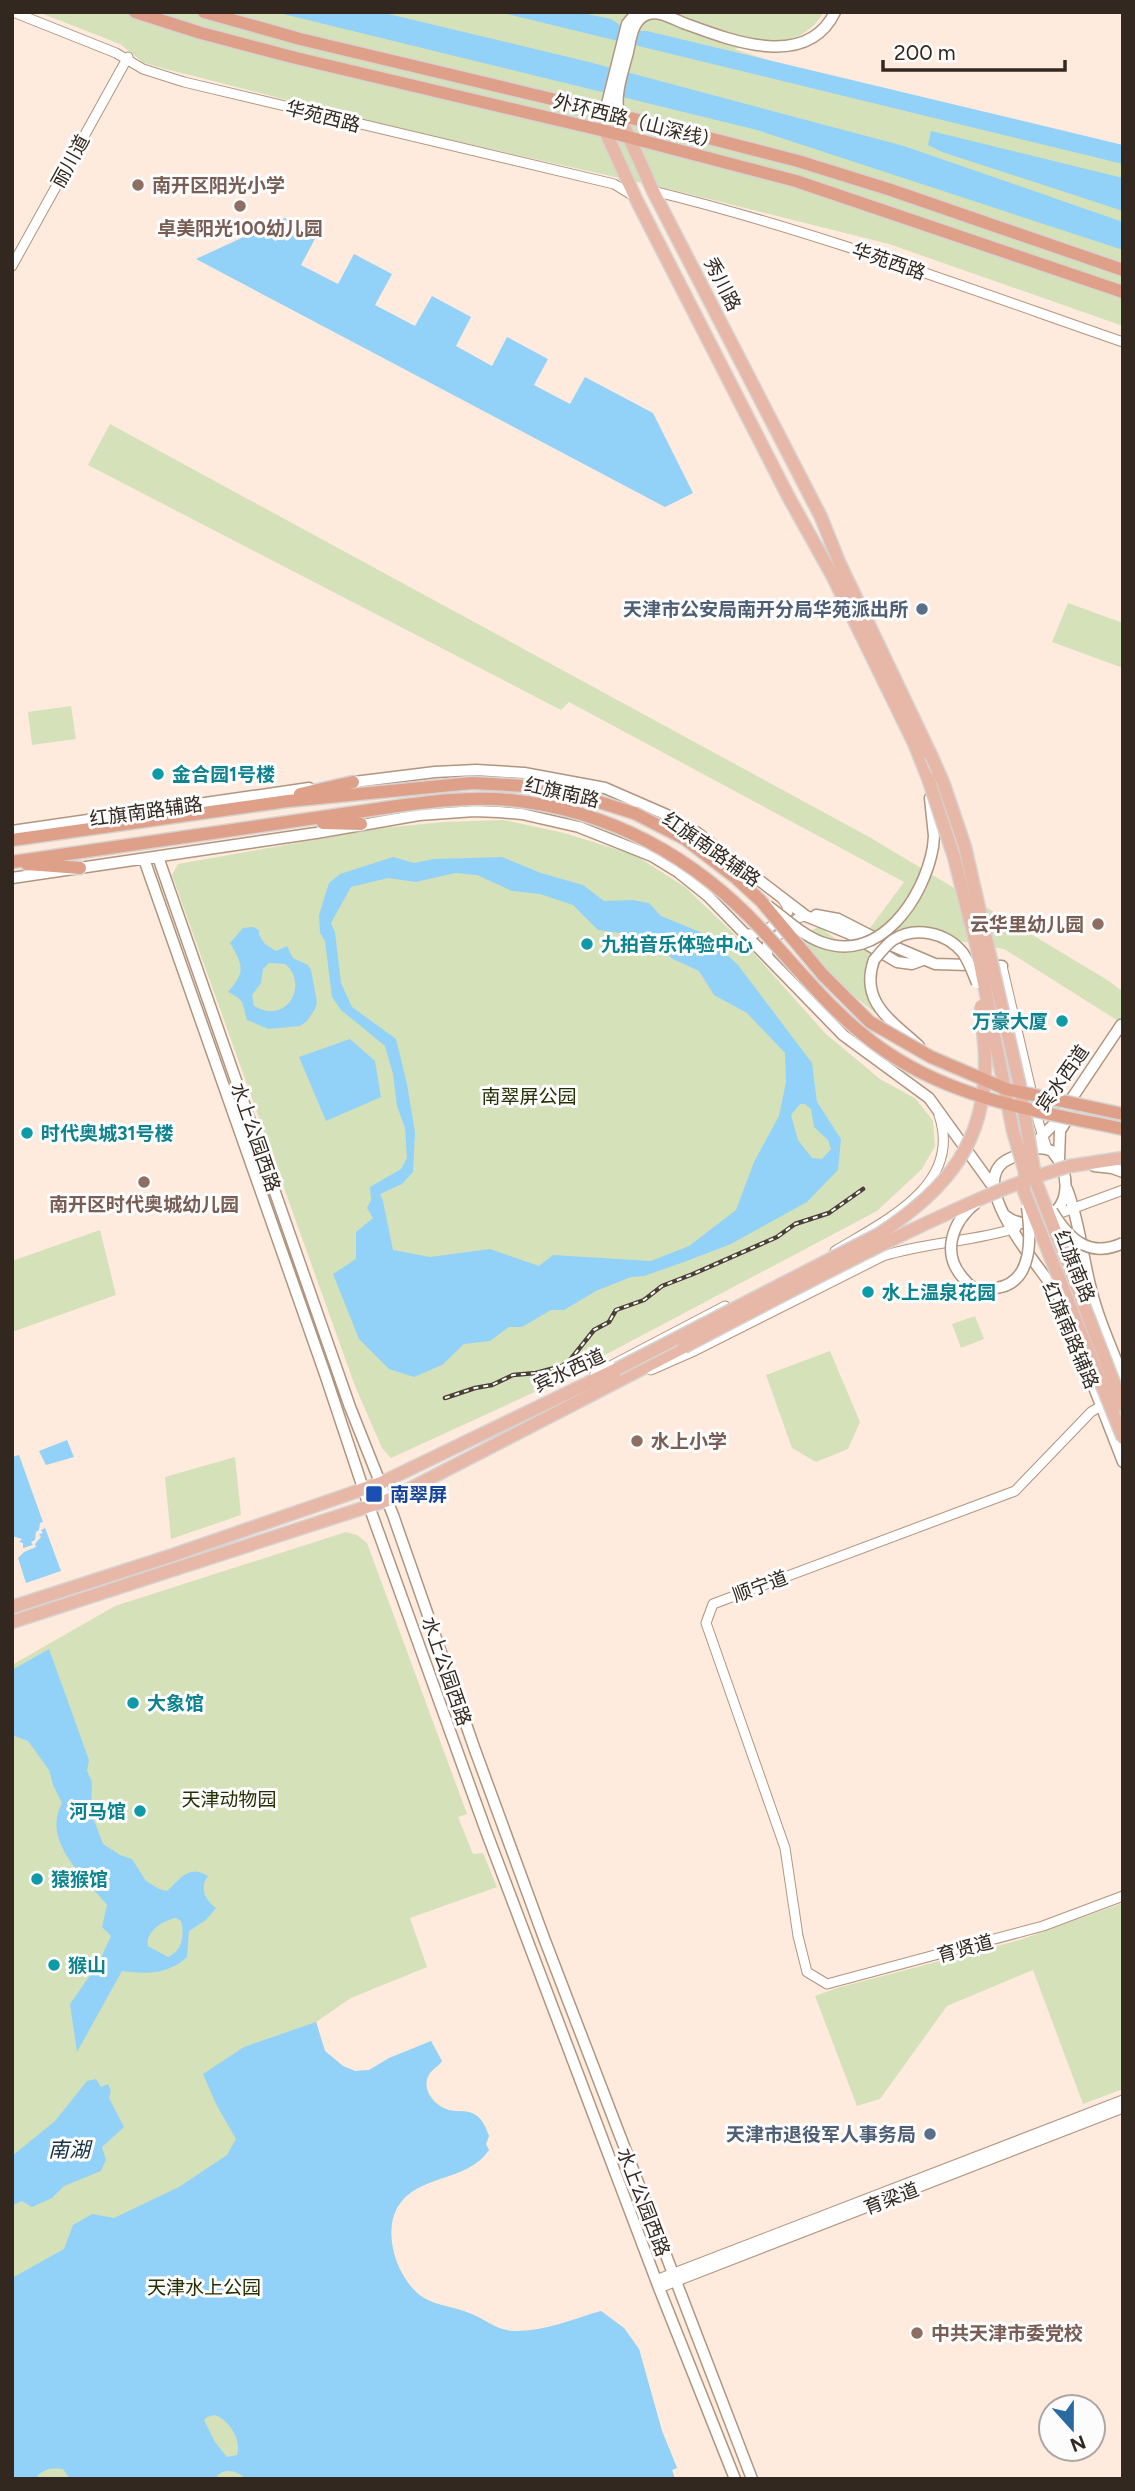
<svg xmlns="http://www.w3.org/2000/svg" width="1135" height="2491" font-family="Figtree,'Noto Sans SC',sans-serif">
  <style>
    .green { fill: #d5e1b9 }
    .water { fill: #93d2f8; fill-rule: evenodd }
    .lines { fill: none; stroke-linecap: round; stroke-linejoin: round }
    .tertiary-casing { stroke: #b2957f; stroke-width: 11 }
    .secondary-casing { stroke: #b2957f; stroke-width: 13 }
    .primary-casing { stroke: #d6d4d2; stroke-width: 15 }
    .trunk-casing { stroke: #d6d4d2; stroke-width: 15 }
    .tertiary { stroke: #fff; stroke-width: 9 }
    .secondary { stroke: #fff; stroke-width: 10 }
    .primary { stroke: #e7b8a7; stroke-width: 12 }
    .trunk { stroke: #dfa08a; stroke-width: 12 }
    .rail-casing { stroke: #4a3e35; stroke-width: 4.5 }
    .rail { stroke: #fcfcfc; stroke-width: 2; stroke-dasharray: 5; stroke-linecap: butt }
    .secondary-bridge-casing { stroke: #b2957f; stroke-width: 13; stroke-linecap: butt }
    .primary-bridge-casing { stroke: #d6d4d2; stroke-width: 15; stroke-linecap: butt }
    .trunk-bridge-casing { stroke: #d6d4d2; stroke-width: 15; stroke-linecap: butt }
    .secondary-bridge { stroke: #fff; stroke-width: 10 }
    .primary-bridge { stroke: #e7b8a7; stroke-width: 12 }
    .trunk-bridge { stroke: #dfa08a; stroke-width: 12 }
    .education-dot { fill: #8d6e63; stroke: #fcfcfc; stroke-width: 2.5 }
    .service-dot { fill: #5c6f8a; stroke: #fcfcfc; stroke-width: 2.5 }
    .culture-dot { fill: #0f9aa8; stroke: #fcfcfc; stroke-width: 2.5 }
    .transit-dot { fill: #1a4fb4; stroke: #fcfcfc; stroke-width: 2.5 }
    .labels { text-anchor: middle; stroke-width: 6; stroke-linejoin: round; paint-order: stroke }
    .street-label { font-size: 19px; fill: #33281f; stroke: #fcfcfc }
    .education-label { font-size: 19px; font-weight: bold; fill: #785e54; stroke: #fcfcfc; text-anchor: start }
    .service-label { font-size: 19px; font-weight: bold; fill: #4e5e75; stroke: #fcfcfc; text-anchor: end }
    .culture-label { font-size: 19px; font-weight: bold; fill: #0d838f; stroke: #fcfcfc; text-anchor: start }
    .park-label { font-size: 19px; fill: #262f01; stroke: #fcfcfc }
    .transit-label { font-size: 19px; font-weight: bold; fill: #164399; stroke: #fcfcfc; text-anchor: start }
    .water-label { font-size: 21px; font-style: italic; fill: #153242; stroke: #fcfcfc }
  </style>
  <rect width="100%" height="100%" fill="#feebdd"/>
  <path class="green" d="M38 12H824C801 49 769 40 734 49L872 94 1123 151V326L889 244 673 190 393 127 162 68 144 63 120 44Z
    M110 424 871 838 1109 981 1123 992V1024L1004 949 938 937 904 940 880 954 873 983 890 1025 831 977 799 935 819 927 853 951 904 882 569 702 561 710 88 465Z
    M1068 603 1123 623V668L1052 642Z
    M71 706 76 739 32 745 28 712Z
    M504 820 564 833 635 855 685 887 749 948 826 1034 880 1079 916 1099 933 1121 935 1146 922 1169 877 1211 537 1391 391 1458 382 1448 355 1386 172 875 178 864 382 828 444 822Z
    M100 1230 116 1295 12 1332V1261Z
    M975 1316 984 1339 961 1348 952 1324Z
    M830 1351 860 1422 848 1449 816 1462 792 1448 766 1375Z
    M235 1457 241 1515 171 1539 165 1477Z
    M346 1532 357 1535 367 1543 467 1814 458 1817 473 1854 483 1853 497 1887 410 1918 427 1967 351 1998 316 2022 325 2051 343 2066 355 2071 369 2070 431 2041 442 2061C439 2066 434 2068 430 2073 420 2087 433 2103 446 2109 454 2113 465 2109 474 2114 482 2118 486 2128 489 2136L486 2144 489 2150C467 2183 417 2173 397 2208 382 2235 398 2282 424 2298 438 2306 455 2307 469 2313 485 2319 496 2330 513 2331 544 2332 572 2320 601 2311L624 2328 639 2349 662 2431 677 2468 672 2470 675 2479H12V1665L115 1606Z
    M1123 1903V2089L1083 2104 1033 1970 947 2006 880 2099 857 2106 815 1996 837 1988 1020 1940Z"/>
  <path class="water" d="M275 12H380L589 62 904 146 1123 222V250L757 130Z
    M499 12H578L611 19 620 25 639 31H647L1123 145V164Z
    M931 131 1123 178V211L942 152 928 145Z
    M285 218 317 235 301 265 338 284 354 254 392 274 375 305 415 326 432 296 471 317 456 346 492 366 507 337 548 359 534 385 570 404 585 377 653 413 693 493 665 507 196 259Z
    M393 857 414 863 434 859 502 857 541 873 583 885 604 901 632 900 649 903 661 916 705 934 738 965 812 1063 817 1102 841 1139 838 1170 807 1202 731 1244 684 1262 644 1276 631 1277 596 1291 564 1310H551L522 1327H509L490 1341 464 1344 442 1365 414 1377 389 1369 359 1339 333 1274 356 1259V1232L373 1218 367 1208 371 1200 370 1187 401 1169 407 1158 405 1128 397 1106 393 1074 385 1046 341 1010 332 997 325 941 320 933 319 915 329 883 340 874ZM455 873 477 875 512 891 540 894 573 905 598 930 634 935 643 939 673 959 699 971 714 995 747 1013 785 1053 786 1082 779 1116 754 1162 736 1210 689 1246 651 1261 553 1255 539 1266 490 1249 430 1257 393 1250 383 1201 380 1194 402 1184 413 1172 415 1132 407 1084 396 1039 352 1007 341 983 335 932 331 923 351 887 388 878 416 882ZM800 1104H805L811 1109 814 1127 828 1140 831 1149 822 1159 812 1158 798 1140 791 1115Z
    M253 927 259 930V935L265 944 276 951 287 946 293 958 308 965 311 970 317 1002 315 1009 307 1021 300 1026 268 1029 247 1020C242 1003 246 1001 228 992 246 972 243 965 230 943L243 928ZM269 963 285 964C309 983 288 1026 254 1006L252 995 261 983 263 969Z
    M350 1039 375 1061 381 1097 326 1121 299 1057Z
    M67 1440 74 1457 46 1465 39 1451Z
    M19 1455 43 1522 40 1523 39 1530 36 1532 35 1540 31 1542 33 1545 23 1548V1543L19 1542 22 1539 12 1536V1457Z
    M44 1525 61 1571 26 1583 18 1558 24 1552 36 1547 35 1544 41 1537 39 1534 43 1533 41 1530 45 1528Z
    M49 1649 89 1760 87 1771 92 1782 91 1812 103 1844 120 1855 132 1859 146 1881 159 1889 167 1891C181 1878 189 1864 208 1876 199 1888 205 1900 216 1908L206 1920 189 1931 187 1957C167 1975 147 1974 122 1971L77 2052 70 2004 98 1964 111 1936 102 1927 107 1905C85 1877 41 1842 62 1803L53 1785 49 1770 28 1741 12 1735V1670ZM176 1918 181 1921C185 1936 182 1951 168 1957L148 1946C145 1932 163 1920 176 1918Z
    M316 2022 325 2051 343 2066 355 2071 369 2070 389 2058 431 2041 442 2061C439 2066 434 2068 430 2073 420 2087 432 2104 446 2109 455 2113 465 2109 474 2114 482 2118 486 2128 489 2136L486 2144 489 2150C467 2183 417 2173 397 2208 382 2235 398 2282 424 2298 438 2306 455 2307 469 2313 485 2319 496 2330 513 2331 544 2332 572 2319 601 2311L624 2328 639 2349 662 2431 677 2468 672 2470 675 2479H246C236 2470 223 2467 215 2479H70L63 2469C51 2467 43 2469 35 2479H12V2278L64 2249 73 2225 92 2214 114 2218 179 2187 227 2155 236 2139 216 2104 203 2074 244 2047ZM215 2415C229 2420 242 2440 237 2455L227 2457 215 2442 204 2420 207 2417Z
    M96 2079 101 2087 108 2084 111 2091 109 2098 124 2127 102 2147 106 2160 101 2171 64 2186 52 2198 32 2207 22 2201 13 2205 12 2156 55 2121 87 2081Z"/>
  <g class="lines">
    <defs>
      <path id="tertiary" d="M13 12 116 53 143 69 184 82 614 184 632 195
        M653 191C813 230 967 288 1123 342
        M12 266 128 57
        M746 934C765 935 774 924 788 912L787 906 782 898
        M768 957 767 945 798 918 806 916
        M1002 966 1039 1124 1047 1149
        M1055 1215 1123 1190
        M835 1251C884 1221 963 1186 939 1115
        M651 1370 692 1352 883 1256C926 1242 973 1242 1016 1228
        M595 1374 725 1306
        M1101 1406 1091 1412 1015 1491 713 1604 706 1623 785 1848 798 1936 807 1972 827 1984 1043 1926 1123 1896
        M656 2280 1123 2100
        M659 2288 1123 2108"/>
      <path id="secondary" d="M605 112 627 24 637 12
        M619 115C614 95 623 72 628 52 631 39 632 21 646 15 659 9 674 20 686 24 732 41 807 70 835 12
        M346 783 435 772 476 770 524 773 605 788 667 815 696 832 806 916 848 933 897 962 912 964 923 960
        M930 798 934 836 933 847
        M12 831 309 788
        M158 857 350 1407 393 1515 475 1750 544 1938 752 2479
        M144 859 325 1374 369 1506 486 1831 659 2288 735 2479
        M12 878 316 833 419 815 474 811 499 812 522 814 579 827 652 856 678 872 708 896 843 1035 929 1098 994 1188
        M816 915 838 919 881 941 935 964 1002 966
        M874 960C859 1002 892 1021 919 1046
        M1029 1149 1056 1122 1121 1025
        M1059 1160 1060 1131 1071 1113
        M1094 1166 1112 1168 1123 1172
        M1067 1189C1079 1220 1082 1253 1090 1285 1097 1316 1111 1347 1123 1377
        M1006 1216C1017 1225 1029 1225 1042 1220 1072 1208 1071 1174 1052 1151 1036 1144 1026 1152 1011 1158 959 1179 1042 1268 1058 1295L1123 1462"/>
      <path id="primary" d="M605 112V131L637 201 788 496 832 575 914 743 928 778
        M619 115 653 191 821 517 839 562 931 755
        M1070 1166 1123 1158
        M12 1607 170 1556 381 1483 617 1369
        M12 1622 388 1500 684 1347"/>
      <path id="trunk" d="M135 12 201 33 296 58 605 131 796 181 1123 292
        M204 12 300 39 619 115 798 161 891 190 1123 270
        M300 794 353 782
        M323 823 361 824
        M12 840 288 801 472 783 526 786 580 796 634 813
        M12 862 384 808
        M27 864 80 868"/>
    </defs>
    <use href="#tertiary" class="tertiary-casing"/>
    <use href="#secondary" class="secondary-casing"/>
    <use href="#primary" class="primary-casing"/>
    <use href="#trunk" class="trunk-casing"/>
    <use href="#tertiary" class="tertiary"/>
    <use href="#secondary" class="secondary"/>
    <use href="#primary" class="primary"/>
    <use href="#trunk" class="trunk"/>
    <defs>
      <path id="rail" d="M445 1398 475 1388 492 1385 513 1375 536 1373 562 1366 570 1360 594 1330 609 1322 616 1310 644 1300 662 1286 693 1274 777 1237 795 1224 829 1213 863 1189"/>
    </defs>
    <use href="#rail" class="rail-casing"/>
    <use href="#rail" class="rail"/>
    <defs>
      <path id="secondary-bridge" d="M768 906C785 918 802 935 821 942 880 964 924 898 933 847
        M874 960C880 953 886 945 893 940 915 925 947 933 963 953 969 962 973 973 977 983
        M976 1203C952 1222 941 1253 963 1278 966 1282 970 1286 975 1289 981 1291 989 1289 996 1288 1034 1283 1031 1236 1027 1207
        M1052 1211C1069 1239 1089 1259 1123 1243"/>
      <path id="primary-bridge" d="M931 755 943 782 965 847 1019 1082 1036 1182 1123 1406
        M928 778 954 857 977 948 1013 1131 1025 1172 1024 1191 1123 1438
        M684 1347C760 1307 835 1267 912 1230 965 1205 1014 1182 1070 1166
        M617 1369 879 1234C948 1189 988 1141 985 1054 984 1038 982 1022 981 1006"/>
      <path id="trunk-bridge" d="M384 808C425 802 468 796 510 800 610 810 696 858 763 931 803 974 838 1020 888 1053 958 1100 1041 1112 1123 1129
        M634 813 685 839 736 878 761 901 823 975 870 1022 931 1057 1006 1089 1123 1114"/>
    </defs>
    <use href="#secondary-bridge" class="secondary-bridge-casing"/>
    <use href="#primary-bridge" class="primary-bridge-casing"/>
    <use href="#trunk-bridge" class="trunk-bridge-casing"/>
    <use href="#secondary-bridge" class="secondary-bridge"/>
    <use href="#primary-bridge" class="primary-bridge"/>
    <use href="#trunk-bridge" class="trunk-bridge"/>
  </g>
  <g class="education-dot">
    <circle cx="138" cy="185" r="7"/>
    <circle cx="240" cy="206" r="7"/>
    <circle cx="1098" cy="924" r="7"/>
    <circle cx="144" cy="1182" r="7"/>
    <circle cx="637" cy="1441" r="7"/>
    <circle cx="917" cy="2333" r="7"/>
  </g>
  <g class="service-dot">
    <circle cx="922" cy="609" r="7"/>
    <circle cx="930" cy="2134" r="7"/>
  </g>
  <g class="culture-dot">
    <circle cx="158" cy="774" r="7"/>
    <circle cx="587" cy="944" r="7"/>
    <circle cx="1062" cy="1021" r="7"/>
    <circle cx="27" cy="1133" r="7"/>
    <circle cx="868" cy="1292" r="7"/>
    <circle cx="133" cy="1703" r="7"/>
    <circle cx="140" cy="1811" r="7"/>
    <circle cx="37" cy="1879" r="7"/>
    <circle cx="54" cy="1965" r="7"/>
  </g>
  <rect class="transit-dot" x="365" y="1485" width="18" height="18" rx="3.5"/>
  <g class="labels">
    <g class="street-label">
      <text transform="translate(323 116) rotate(14)" y="7">华苑西路</text>
      <text transform="translate(637 121) rotate(14)" y="7">外环西路（山深线）</text>
      <text transform="translate(70 161) rotate(-61)" y="7">丽川道</text>
      <text transform="translate(889 261) rotate(19)" y="7">华苑西路</text>
      <text transform="translate(723 284) rotate(63)" y="7">秀川路</text>
      <text transform="translate(562 792) rotate(13)" y="7">红旗南路</text>
      <text transform="translate(146 811) rotate(-8)" y="7">红旗南路辅路</text>
      <text transform="translate(712 849) rotate(35)" y="7">红旗南路辅路</text>
      <text transform="translate(1062 1078) rotate(-55)" y="7">宾水西道</text>
      <text transform="translate(256 1137) rotate(71)" y="7">水上公园西路</text>
      <text transform="translate(1075 1266) rotate(68)" y="7">红旗南路</text>
      <text transform="translate(1071 1335) rotate(67)" y="7">红旗南路辅路</text>
      <text transform="translate(569 1370) rotate(-25)" y="7">宾水西道</text>
      <text transform="translate(760 1586) rotate(-20)" y="7">顺宁道</text>
      <text transform="translate(447 1671) rotate(71)" y="7">水上公园西路</text>
      <text transform="translate(965 1948) rotate(-15)" y="7">育贤道</text>
      <text transform="translate(891 2198) rotate(-21)" y="7">育梁道</text>
      <text transform="translate(644 2202) rotate(69)" y="7">水上公园西路</text>
    </g>
    <g class="education-label">
      <text x="152" y="192">南开区阳光小学</text>
      <text x="240" y="235" text-anchor="middle">卓美阳光100幼儿园</text>
      <text x="1084" y="931" text-anchor="end">云华里幼儿园</text>
      <text x="144" y="1211" text-anchor="middle">南开区时代奥城幼儿园</text>
      <text x="651" y="1448">水上小学</text>
      <text x="931" y="2340">中共天津市委党校</text>
    </g>
    <g class="service-label">
      <text x="908" y="616">天津市公安局南开分局华苑派出所</text>
      <text x="916" y="2141">天津市退役军人事务局</text>
    </g>
    <g class="culture-label">
      <text x="172" y="781">金合园1号楼</text>
      <text x="601" y="951">九拍音乐体验中心</text>
      <text x="1048" y="1028" text-anchor="end">万豪大厦</text>
      <text x="41" y="1140">时代奥城31号楼</text>
      <text x="882" y="1299">水上温泉花园</text>
      <text x="147" y="1710">大象馆</text>
      <text x="126" y="1818" text-anchor="end">河马馆</text>
      <text x="51" y="1886">猿猴馆</text>
      <text x="68" y="1972">猴山</text>
    </g>
    <g class="park-label">
      <text x="529" y="1103">南翠屏公园</text>
      <text x="229" y="1806">天津动物园</text>
      <text x="204" y="2294">天津水上公园</text>
    </g>
    <g class="transit-label">
      <text x="390" y="1501">南翠屏</text>
    </g>
    <g class="water-label">
      <text x="69" y="2157">南湖</text>
    </g>
  </g>
  <rect width="1135" height="2491" fill="none" stroke="#33281f" stroke-width="28"/>
  <g transform="translate(1072 2428) rotate(159)"><circle r="33" fill="#fcfcfc" stroke="#aca7a4" stroke-width="2"/>
  <path d="M0-5L12 26L0 18L-12 26Z" fill="#2b6aa0"/>
  <text y="-10" font-size="19" font-weight="bold" text-anchor="middle" fill="#33281f">N</text>
  </g>
  <path d="M883 60v10h182v-10" fill="none" stroke="#33281f" stroke-width="3.5"/>
  <text x="894" y="60" font-size="21" fill="#33281f" stroke="#fcfcfc" stroke-width="5" paint-order="stroke">200 m</text>
</svg>
